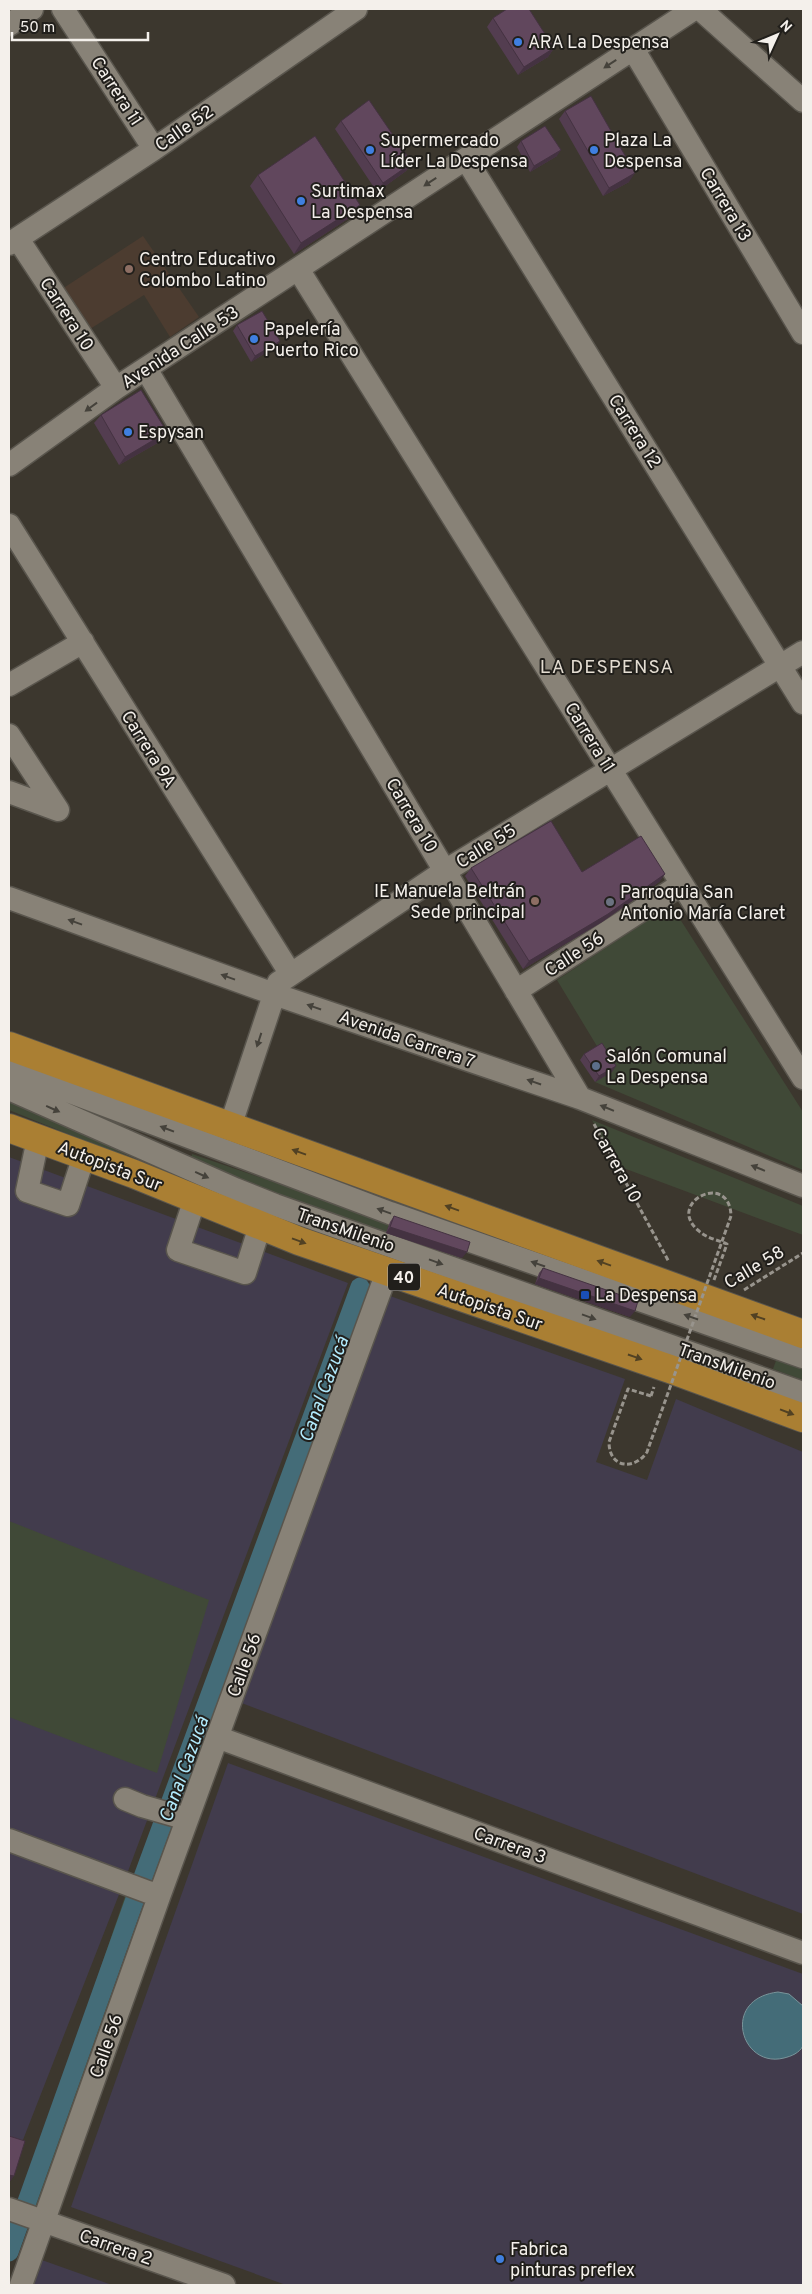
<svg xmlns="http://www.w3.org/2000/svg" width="812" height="2294" font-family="Overpass,sans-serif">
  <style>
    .industrial { fill: #423c4d }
    .education { fill: #4c3c30 }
    .green { fill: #404937 }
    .water { fill: #446c78; stroke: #79949a }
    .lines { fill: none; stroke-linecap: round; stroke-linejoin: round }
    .canal { stroke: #446c78; stroke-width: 19 }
    .minor-casing { stroke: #59554d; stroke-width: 25 }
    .highway-casing { stroke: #59554d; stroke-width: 30 }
    .path { stroke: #98948d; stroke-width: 3; stroke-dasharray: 5 2.5; stroke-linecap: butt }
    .minor { stroke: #888277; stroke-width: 22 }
    .highway { stroke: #aa7f33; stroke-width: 28 }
    .path-bridge { stroke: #98948d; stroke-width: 3; stroke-dasharray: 5 2.5; stroke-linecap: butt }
    .wall { fill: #533d50 }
    .shaded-wall { fill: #443241 }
    .building { fill: #61475d; stroke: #443241 }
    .oneway { fill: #45423b }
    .oneway2 { fill: #514123 }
    .shop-dot { fill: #3f7fe0; stroke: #211f1b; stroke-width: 2 }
    .education-dot { fill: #8d6e63; stroke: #211f1b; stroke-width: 2 }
    .worship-dot { fill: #6b7280; stroke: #211f1b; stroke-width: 2 }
    .service-dot { fill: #5c6f8a; stroke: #211f1b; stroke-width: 2 }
    .transit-dot { fill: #1a4fb4; stroke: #211f1b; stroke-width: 2 }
    .labels { text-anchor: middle; stroke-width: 4; stroke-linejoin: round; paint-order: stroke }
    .shield { fill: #211f1b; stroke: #b5b1ad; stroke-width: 1 }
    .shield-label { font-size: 16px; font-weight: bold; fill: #f4f0eb }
    .poi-label { font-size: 18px; fill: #f4f0eb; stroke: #211f1b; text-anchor: start }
    .street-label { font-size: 18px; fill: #f4f0eb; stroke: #211f1b }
    .neighbourhood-label { font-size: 19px; letter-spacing: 1px; fill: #e4ddd2; stroke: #211f1b }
    .water-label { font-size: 19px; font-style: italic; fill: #b1eafc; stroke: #211f1b }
  </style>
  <rect width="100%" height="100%" fill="#3c372e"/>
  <path class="industrial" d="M9 1157 348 1283 127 1874 19 2150 9 2146Z
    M390 1296 625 1379 596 1462 647 1480 676 1399 803 1452V1914L239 1702Z
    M228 1763 803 1974V2285H286L71 2207Z
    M39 2259 112 2285H30Z"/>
  <path class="education" d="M143 236 199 317 170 337 144 295 90 329 62 289Z"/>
  <path class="green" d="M671 905 803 1112V1170L595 1082 612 1071 557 980Z
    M9 1097 157 1170 9 1110Z
    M592 1120 803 1206V1235L618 1166Z
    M192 1154 390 1222 386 1233 285 1201 191 1158Z
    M353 1284 369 1290 152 1883 136 1876Z
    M778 1355 803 1365V1380L773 1369Z
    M9 1521 209 1600 157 1773 9 1717Z
    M125 1896 142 1903 38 2211 21 2202Z"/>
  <path class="water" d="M778 1992 789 1994 803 2006V2046C799 2053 792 2056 784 2058 741 2069 720 1999 778 1992Z"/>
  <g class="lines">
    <path class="canal" d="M9 2252 139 1888 360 1287"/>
    <defs>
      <path id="minor" d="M63 9 154 149
        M700 9 803 101
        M9 25 32 9
        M633 49 803 333
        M466 159 803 703
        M18 239 116 388
        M9 244 154 149 356 9
        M298 269 803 1078
        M146 369 580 1098
        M9 465 116 388 694 9
        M9 525 290 973
        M9 685 83 642
        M9 735 58 810
        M9 792 58 810
        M9 898 274 994 580 1098 803 1186
        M516 991 682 884
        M9 1069 390 1213 803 1357
        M9 1089 235 1189 275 1205 803 1393
        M230 1127 278 983 445 871 803 652
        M38 1139 27 1191 68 1205 84 1156
        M195 1199 178 1250 245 1273 260 1226
        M217 1737 803 1953
        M125 1799 142 1806 187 1819
        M9 1840 148 1892 160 1894
        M9 2209 224 2285
        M21 2285 160 1894 387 1272"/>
      <path id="highway" d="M9 1046 803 1334
        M9 1128 134 1174 299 1241 670 1369 803 1418"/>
    </defs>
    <use href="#minor" class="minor-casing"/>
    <use href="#highway" class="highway-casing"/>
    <path class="path" d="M594 1124 669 1262
      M714 1280 727 1244C718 1240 706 1238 699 1231 664 1203 730 1170 731 1216
      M744 1290 803 1253
      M651 1396 654 1387"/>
    <use href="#minor" class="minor"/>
    <use href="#highway" class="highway"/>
    <path class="path-bridge" d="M651 1396 628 1389 609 1442C609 1468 634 1471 647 1452L731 1216"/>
  </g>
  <path class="wall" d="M493 18 554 48 548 57 518 75 487 27Z
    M565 111 629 182 603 196 559 119Z
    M341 121 412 163 406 171 377 192 335 129Z
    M521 141 557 156 530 172 517 147Z
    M258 175 352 216 294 254 250 186Z
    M237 325 280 341 275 347 251 362 233 331Z
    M101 415 167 432 161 441 119 465 94 423Z
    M471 868 582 872 665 874 659 882 602 922 523 969 465 876Z
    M584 1054 612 1072 595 1082 580 1060Z
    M394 1216 462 1258 386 1233 390 1222Z
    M543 1268 630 1317 535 1284 539 1273Z"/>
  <path class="shaded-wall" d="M554 48 548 57 518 75 524 67Z
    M561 150 557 156 530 172 534 166Z
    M412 163 406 171 377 192 383 183Z
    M635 173 629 182 603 196 609 188Z
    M360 205 352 216 294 254 301 243Z
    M280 341 275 347 251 362 255 356Z
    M167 432 161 441 119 465 125 457Z
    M665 874 659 882 602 922 523 969 529 961Z
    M616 1066 612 1072 595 1082 599 1076Z
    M390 1227 467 1252 462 1258 386 1233Z
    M539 1278 635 1311 630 1317 535 1284Z
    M9 2175 14 2176 9 2183Z"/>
  <path class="building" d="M507 9H529L554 48 524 67 493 18Z
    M591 96 635 173 609 188 565 111Z
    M369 100 412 163 383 183 341 121Z
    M545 126 561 150 534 166 521 141Z
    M315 136 360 205 301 243 258 175Z
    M262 311 280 341 255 356 237 325Z
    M141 390 167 432 125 457 101 415Z
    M551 821 582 872 641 836 665 874 608 914 529 961 471 868Z
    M602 1043 616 1066 599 1076 584 1054Z
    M394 1216 470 1242 467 1252 390 1227Z
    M543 1268 638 1301 635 1311 539 1278Z
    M9 2136 25 2141 14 2176 9 2175Z"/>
  <defs><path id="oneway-solid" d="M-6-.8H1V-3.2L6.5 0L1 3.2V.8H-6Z" transform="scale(1.25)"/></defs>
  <g class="oneway">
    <use href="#oneway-solid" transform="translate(610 64) rotate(147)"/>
    <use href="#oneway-solid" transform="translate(430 182) rotate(147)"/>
    <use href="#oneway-solid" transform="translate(91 407) rotate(144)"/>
    <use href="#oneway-solid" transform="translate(75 922) rotate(-160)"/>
    <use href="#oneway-solid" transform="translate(228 977) rotate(-160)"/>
    <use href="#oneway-solid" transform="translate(314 1007) rotate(-161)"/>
    <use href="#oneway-solid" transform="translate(259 1040) rotate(108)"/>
    <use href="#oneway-solid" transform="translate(534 1082) rotate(-161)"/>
    <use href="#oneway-solid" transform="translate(607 1108) rotate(-158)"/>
    <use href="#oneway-solid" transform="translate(53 1109) rotate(24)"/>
    <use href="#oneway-solid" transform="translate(167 1129) rotate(-159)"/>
    <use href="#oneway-solid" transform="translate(758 1168) rotate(-158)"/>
    <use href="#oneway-solid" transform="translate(202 1175) rotate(24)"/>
    <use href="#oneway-solid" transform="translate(384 1211) rotate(-160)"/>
    <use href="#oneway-solid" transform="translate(436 1262) rotate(20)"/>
    <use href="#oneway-solid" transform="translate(538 1264) rotate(-161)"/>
    <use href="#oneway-solid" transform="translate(589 1317) rotate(20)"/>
    <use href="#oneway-solid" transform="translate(691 1317) rotate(-161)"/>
  </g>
  <g class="oneway2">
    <use href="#oneway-solid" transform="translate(299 1152) rotate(-160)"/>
    <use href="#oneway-solid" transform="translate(452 1208) rotate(-160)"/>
    <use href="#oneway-solid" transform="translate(299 1241) rotate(20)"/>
    <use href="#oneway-solid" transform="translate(604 1263) rotate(-160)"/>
    <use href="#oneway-solid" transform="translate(758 1317) rotate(-161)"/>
    <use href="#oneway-solid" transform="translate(635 1357) rotate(19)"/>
    <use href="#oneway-solid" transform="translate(787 1412) rotate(21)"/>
  </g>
  <g class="shop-dot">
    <circle cx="518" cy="42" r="5"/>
    <circle cx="370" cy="150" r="5"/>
    <circle cx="594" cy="150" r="5"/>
    <circle cx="301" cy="201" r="5"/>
    <circle cx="254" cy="339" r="5"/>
    <circle cx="128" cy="432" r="5"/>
    <circle cx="500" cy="2259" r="5"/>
  </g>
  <g class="education-dot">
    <circle cx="129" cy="269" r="5"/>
    <circle cx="535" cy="901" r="5"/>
  </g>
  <circle class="worship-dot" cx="610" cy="902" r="5"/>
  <circle class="service-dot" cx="596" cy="1066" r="5"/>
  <rect class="transit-dot" x="580" y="1290" width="10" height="10" rx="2.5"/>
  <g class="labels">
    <rect class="shield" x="388" y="1263.5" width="32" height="27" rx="4"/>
    <g class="shield-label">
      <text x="404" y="1283">40</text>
    </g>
    <g class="poi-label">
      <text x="528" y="48">ARA La Despensa</text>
      <text x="380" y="146">Supermercado<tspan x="380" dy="21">Líder La Despensa</tspan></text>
      <text x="604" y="146">Plaza La<tspan x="604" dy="21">Despensa</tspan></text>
      <text x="311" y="197">Surtimax<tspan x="311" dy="21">La Despensa</tspan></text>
      <text x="139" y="265">Centro Educativo<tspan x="139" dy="21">Colombo Latino</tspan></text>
      <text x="264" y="335">Papelería<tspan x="264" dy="21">Puerto Rico</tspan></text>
      <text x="138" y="438">Espysan</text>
      <text x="525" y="897" text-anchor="end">IE Manuela Beltrán<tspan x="525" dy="21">Sede principal</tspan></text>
      <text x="620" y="898">Parroquia San<tspan x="620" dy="21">Antonio María Claret</tspan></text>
      <text x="606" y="1062">Salón Comunal<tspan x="606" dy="21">La Despensa</tspan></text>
      <text x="595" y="1301">La Despensa</text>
      <text x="510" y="2255">Fabrica<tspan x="510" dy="21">pinturas preflex</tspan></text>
    </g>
    <g class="street-label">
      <text transform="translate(117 91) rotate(57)" y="6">Carrera 11</text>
      <text transform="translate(184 128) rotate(-35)" y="6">Calle 52</text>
      <text transform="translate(726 204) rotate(59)" y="6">Carrera 13</text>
      <text transform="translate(67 314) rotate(57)" y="6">Carrera 10</text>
      <text transform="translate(180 347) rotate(-33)" y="6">Avenida Calle 53</text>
      <text transform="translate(635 431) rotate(58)" y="6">Carrera 12</text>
      <text transform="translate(590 737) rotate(58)" y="6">Carrera 11</text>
      <text transform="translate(149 749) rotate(58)" y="6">Carrera 9A</text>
      <text transform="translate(412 815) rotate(59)" y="6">Carrera 10</text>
      <text transform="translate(486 846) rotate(-32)" y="6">Calle 55</text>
      <text transform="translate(574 954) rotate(-33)" y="6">Calle 56</text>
      <text transform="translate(407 1039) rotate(19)" y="6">Avenida Carrera 7</text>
      <text transform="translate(617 1165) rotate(61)" y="6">Carrera 10</text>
      <text transform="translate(110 1166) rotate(21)" y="6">Autopista Sur</text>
      <text transform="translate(346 1230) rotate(19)" y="6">TransMilenio</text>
      <text transform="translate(754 1267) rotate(-31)" y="6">Calle 58</text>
      <text transform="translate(490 1307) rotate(19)" y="6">Autopista Sur</text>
      <text transform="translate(727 1366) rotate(20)" y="6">TransMilenio</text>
      <text transform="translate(244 1665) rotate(-70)" y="6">Calle 56</text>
      <text transform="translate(510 1845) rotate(20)" y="6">Carrera 3</text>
      <text transform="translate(106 2046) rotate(-71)" y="6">Calle 56</text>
      <text transform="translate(116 2247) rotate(19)" y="6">Carrera 2</text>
    </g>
    <g class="neighbourhood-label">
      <text x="607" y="673">LA DESPENSA</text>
    </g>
    <g class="water-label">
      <text transform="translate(323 1389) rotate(-70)" y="7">Canal Cazucá</text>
      <text transform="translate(183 1769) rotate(-70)" y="7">Canal Cazucá</text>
    </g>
  </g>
  <rect width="812" height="2294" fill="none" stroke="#f4f0eb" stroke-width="20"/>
  <g transform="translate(777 35) rotate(46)" stroke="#211f1b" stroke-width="4" paint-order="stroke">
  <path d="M0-4L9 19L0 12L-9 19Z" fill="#f4f0eb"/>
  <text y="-8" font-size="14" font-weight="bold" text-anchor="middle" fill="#f4f0eb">N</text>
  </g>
  <path d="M12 32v8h136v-8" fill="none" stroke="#f4f0eb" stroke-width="2.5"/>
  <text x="20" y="32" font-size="15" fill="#f4f0eb" stroke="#211f1b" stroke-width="4" paint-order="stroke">50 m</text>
</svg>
